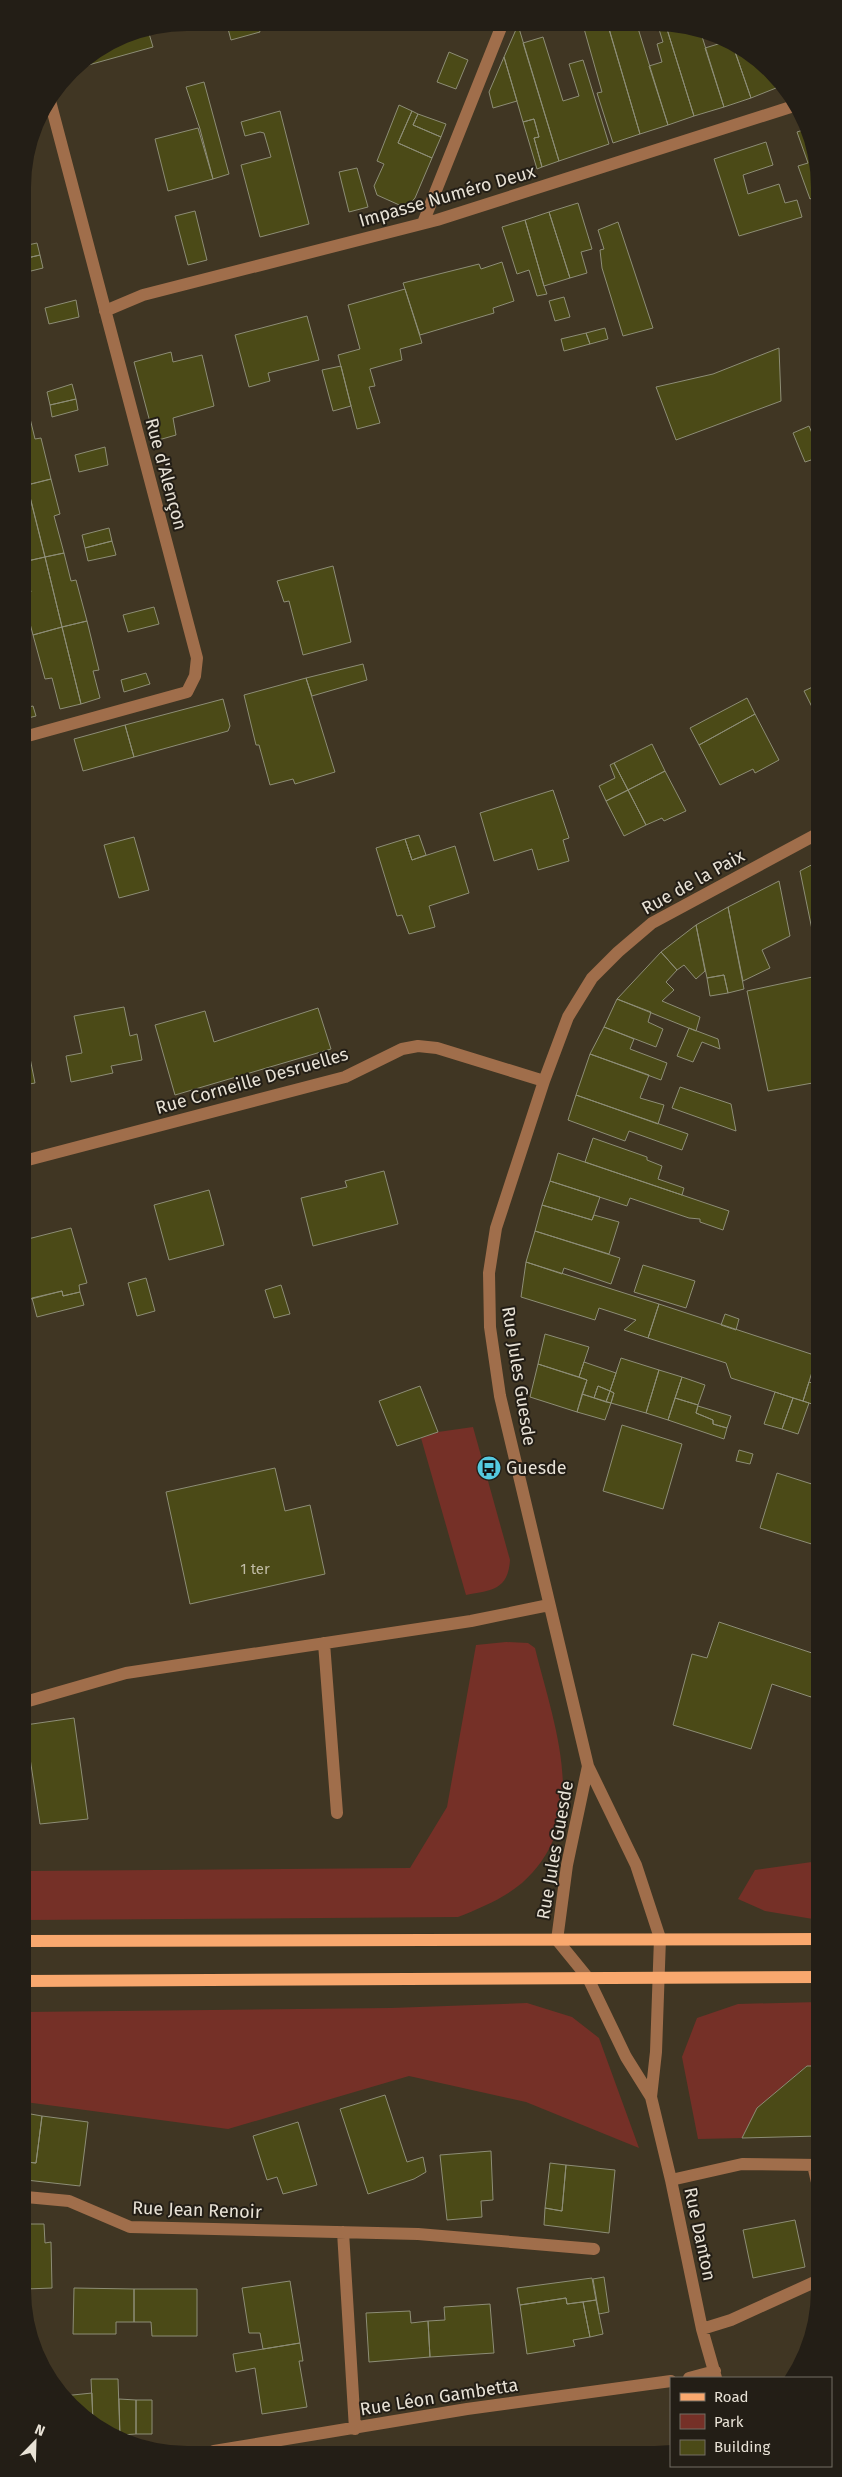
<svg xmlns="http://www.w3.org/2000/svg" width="842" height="2477" font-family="'Fira Sans',sans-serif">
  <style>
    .green { fill: #753027 }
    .building { fill: #4b4a17; stroke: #8d8d76 }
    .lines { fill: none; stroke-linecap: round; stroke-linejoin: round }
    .minor { stroke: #a06e4b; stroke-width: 12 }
    .major { stroke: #f9a86e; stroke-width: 12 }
    .labels { text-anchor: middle; stroke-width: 4; stroke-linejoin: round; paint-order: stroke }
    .number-label { font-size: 15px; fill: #c1bca6 }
    .street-label { font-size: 18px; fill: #e8e2d6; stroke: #231e16 }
    .poi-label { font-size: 18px; fill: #e8e2d6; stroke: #231e16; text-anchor: start }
  </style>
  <rect width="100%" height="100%" fill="#403623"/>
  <path class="green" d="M473 1427 510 1560C508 1590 492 1590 466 1595L421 1438 438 1432Z
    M506 1642 528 1643 535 1648C554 1726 593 1820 522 1883 503 1899 480 1908 458 1917L25 1920V1871L410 1868 447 1807 476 1645Z
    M819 1861V1920L765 1911 738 1899 755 1870Z
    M819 2002V2066H806L758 2108 742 2138 698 2139 682 2057 697 2018 738 2004Z
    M527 2003 572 2017 599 2038 639 2148 526 2102 409 2076 228 2129 25 2102V2012L391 2008Z"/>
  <path class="building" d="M236 23H257L260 32 231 40 227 25Z
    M518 25 559 161 542 167 534 138 539 137 534 119 523 122 504 57Z
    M539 25H558L541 30Z
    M583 25H608L640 134 613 143 597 93 602 92Z
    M637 25 668 125 640 134 608 26Z
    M658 26H666L694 116 668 125 649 66 662 62 657 44 663 42Z
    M666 26H687L700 30 724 107 694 116Z
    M148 30 153 47 74 69 78 64 124 35Z
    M543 37 563 101 579 96 569 64 583 60 609 144 559 161 523 43Z
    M728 41 732 43 751 98 724 107 705 48Z
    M732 43 771 70 776 88 751 98Z
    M449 52 468 60 456 89 437 82Z
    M504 57 517 101 493 108 489 92Z
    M771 70V71L783 86 776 88Z
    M204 82 229 174 213 179 200 129 186 87Z
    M399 105 412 111 398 143 432 158 415 198 406 208 377 195 374 186 384 164 377 161Z
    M280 111 309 224 260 237 241 165 271 157 264 133 260 132 245 136 241 122Z
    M412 111 418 114 413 125 441 137 432 158 398 143Z
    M418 114 446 124 441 137 413 125Z
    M534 119 539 137 534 138 542 167 537 169 523 122Z
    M198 128 213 179 168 191 155 139Z
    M806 129 816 155V196L810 199 798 166 808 163 797 132Z
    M766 142 773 165 743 175 748 194 779 184 785 203 797 200 802 217 739 236 714 159Z
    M357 168 368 207 349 212 339 172Z
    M578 203 592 249 581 252 587 273 570 278 549 212Z
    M195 211 207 260 188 265 175 216Z
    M549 212 570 278 544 286 525 220Z
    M525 220 544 286 547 294 537 296 529 270 517 274 502 227Z
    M618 222 653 328 623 336 602 268 600 250 604 249 598 230Z
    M37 243 40 255 23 259V246Z
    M40 255 43 268 23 273V259Z
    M502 262 514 301 493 308 494 313 420 335 403 283 479 264 481 269Z
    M405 289 422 343 400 349 402 360 370 369 375 386 369 387 380 423 357 429 338 355 360 349 348 305Z
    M564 297 570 317 555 321 549 301Z
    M76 300 79 317 49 324 45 308Z
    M307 316 319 360 268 373 270 381 249 387 235 335Z
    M605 328 608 339 590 344 586 333Z
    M586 333 590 344 564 351 561 339Z
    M779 348 781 401 676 440 656 387 713 374Z
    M171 352 173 362 202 355 214 406 173 418 176 435 155 441 134 362Z
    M23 364 28 383H23Z
    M341 366 351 406 333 411 322 370Z
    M72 384 76 399 50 405 47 392Z
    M23 389 28 410 23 411Z
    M76 399 78 410 52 417 50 405Z
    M28 410 35 439 41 438 51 479 27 485 23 471V411Z
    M809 426 817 445V458L805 462 793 433Z
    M105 447 108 465 79 472 75 455Z
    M23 471 27 485 23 486Z
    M51 479 60 514 54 516 64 553 45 557 27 485Z
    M27 485 45 557 23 562V486Z
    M109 528 112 541 85 548 82 535Z
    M112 541 116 555 88 561 85 548Z
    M64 553 71 581 76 580 87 621 62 627 45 557Z
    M45 557 62 627 33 635 23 597V594L31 592 23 562Z
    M333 566 351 642 303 655 289 601 284 602 277 581Z
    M154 607 159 624 128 632 123 615Z
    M87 621 99 670 93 671 100 698 81 704 62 627Z
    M62 627 81 704 60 709 52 678 45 679 33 635Z
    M363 664 367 680 312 696 306 678Z
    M146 673 150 684 124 692 121 680Z
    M306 678 335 772 295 784 293 779 270 785 259 745H256L244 695Z
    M817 685V717L804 691Z
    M747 698 755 714 699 745 690 728Z
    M223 699 230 726 228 731 134 757 125 725Z
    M33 706 36 716 24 719V708Z
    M755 714 779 760 755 773 753 769 720 785 699 745Z
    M125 725 134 757 83 771 74 739Z
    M652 744 665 771 628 790 614 763Z
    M614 763 628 790 606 801 599 786 615 778 610 765Z
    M665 771 686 811 664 821 662 818 646 825 628 790Z
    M553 790 569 838 563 840 569 861 538 870 532 849 494 861 480 813Z
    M628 790 646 825 624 836 606 801Z
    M419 835 426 855 412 860 405 839Z
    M134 837 149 890 119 898 104 845Z
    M405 839 412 860 455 846 469 893 429 906 435 927 409 934 402 915 397 916 376 848Z
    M817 862V954L800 871Z
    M779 881 790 936 762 950 770 968 743 981 728 907Z
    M728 907 744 989 728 993 724 975 707 978 696 925Z
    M696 925 705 971 696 979 684 965 677 970 661 952Z
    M661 952 677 970 666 982 674 990 662 1001 700 1017 696 1031 617 999Z
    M724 975 728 993 710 996 707 978Z
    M817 976 818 1082 768 1091 747 991Z
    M617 999 651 1012 648 1022 663 1029 656 1047 604 1027Z
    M124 1007 130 1036 137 1034 142 1060 111 1066 113 1073 71 1082 66 1056 82 1053 74 1016Z
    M318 1008 331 1049 175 1095 155 1025 205 1011 214 1042Z
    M604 1027 634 1039 630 1049 667 1063 661 1080 590 1054Z
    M24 1028 35 1083 24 1085Z
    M689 1028 718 1039 720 1049 702 1042 693 1062 677 1056Z
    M590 1054 649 1075 640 1098 664 1105 658 1124 576 1095Z
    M680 1087 731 1104 736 1131 672 1108Z
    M576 1095 688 1134 682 1150 629 1131 625 1141 568 1120Z
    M593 1138 647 1157V1160L662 1166 658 1179 684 1188 682 1195 585 1162Z
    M558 1153 729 1211 723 1230 700 1222V1219L689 1218 630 1198 627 1206 550 1181Z
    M384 1171 398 1224 313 1246 301 1198 347 1187 345 1181Z
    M550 1181 600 1197 592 1220 542 1205Z
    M209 1190 224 1245 169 1260 154 1205Z
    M542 1205 592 1220 594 1215 619 1222 609 1254 535 1231Z
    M71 1228 87 1283 79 1285 80 1292 63 1296 62 1291 31 1299 24 1274V1240Z
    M535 1231 620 1258 611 1284 564 1268 562 1274 526 1262Z
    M526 1262 659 1304 648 1338 624 1330 636 1320 599 1308 595 1320 521 1297Z
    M643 1265 695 1281 686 1308 634 1292Z
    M146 1278 155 1311 137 1316 128 1283Z
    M281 1285 290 1314 274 1318 265 1290Z
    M62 1291 63 1296 80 1292 84 1305 37 1317 32 1298Z
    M659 1304 817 1356 803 1401 731 1378 726 1363 648 1338Z
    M725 1314 739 1319 736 1330 721 1325Z
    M545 1334 589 1347 579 1377 538 1364Z
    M621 1358 659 1370 646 1413 611 1403 614 1393 610 1391Z
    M584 1362 616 1373 610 1391 598 1386 594 1398 582 1394 587 1380 579 1377Z
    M538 1364 587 1380 577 1412 530 1397Z
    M659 1370 682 1377 668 1420 646 1413Z
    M682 1377 705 1385 698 1405 675 1398Z
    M809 1382 818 1385V1406L803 1401Z
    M420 1386 438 1432 397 1446 379 1401Z
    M598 1386 610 1391 606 1402 594 1398Z
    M610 1391 614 1393 611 1403 606 1402Z
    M775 1392 793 1398 782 1429 764 1424Z
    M582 1394 611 1403 605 1420 577 1412Z
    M675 1398 698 1405 696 1413 713 1420V1424L727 1428 724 1439 668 1420Z
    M793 1398 809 1403 798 1434 782 1429Z
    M698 1406 731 1416 727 1428 713 1424V1420L696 1413Z
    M622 1425 682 1444 663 1509 603 1491Z
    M739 1450 753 1454 750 1464 736 1461Z
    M275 1468 285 1511 310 1505 325 1574 190 1604 166 1492Z
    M777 1473 818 1486V1546L760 1528Z
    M719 1622 818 1655V1674L811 1697 772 1684 751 1749 673 1725 692 1654 707 1658Z
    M74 1718 88 1819 40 1824 25 1725Z
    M807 2066H819V2136L742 2138 757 2108Z
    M385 2095 407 2162 423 2157 426 2172 414 2179 368 2194 340 2109Z
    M25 2113 42 2116 36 2163 26 2162Z
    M42 2116 88 2122 80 2186 26 2180V2162L36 2163Z
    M298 2122 317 2185 283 2194 277 2177 267 2180 253 2136Z
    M491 2151 493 2200 481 2201 482 2217 447 2220 440 2155Z
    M550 2163 566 2165 562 2211 545 2208Z
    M566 2165 615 2170 609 2233 544 2225 545 2208 562 2211Z
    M795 2220 805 2267 753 2278 743 2230Z
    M26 2224H44L45 2243 51 2242 52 2288 26 2289Z
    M604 2277 609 2312 599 2314 593 2279Z
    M592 2278 596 2300 567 2304 566 2298 520 2305 517 2288Z
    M290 2281 300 2343 263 2349 260 2333H249L242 2288Z
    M74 2288 134 2289V2322H116V2334H73Z
    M134 2289H197V2336H152L151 2322H134Z
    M566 2298 567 2304 583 2302 590 2337 573 2340 575 2346 527 2354 520 2305Z
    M596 2300 603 2334 590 2337 583 2302Z
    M490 2304 494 2353 430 2357 428 2321 445 2320 444 2307Z
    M410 2311 411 2323 428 2321 430 2357 369 2362 366 2313Z
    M300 2343 303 2361H299L307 2407 262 2414 255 2368 236 2372 233 2354Z
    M91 2379H118L120 2439 114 2437 93 2423Z
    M92 2393 93 2423 71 2406 63 2396Z
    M119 2399 136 2400V2434L120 2435Z
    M136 2400H152V2434H136Z"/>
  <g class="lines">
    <path class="minor" d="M423 223 502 25
      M105 311 143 295 437 220 797 105
      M24 737 187 692 195 676 197 658 50 101
      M24 1161 345 1077 402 1049 418 1046 437 1048 544 1081
      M324 1643 337 1813
      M25 1702 126 1673 471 1621 549 1605
      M588 1766 567 1865 557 1940 588 1978 626 2057 651 2097 671 2180 702 2329 716 2378
      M651 2097 656 2052 660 1938 636 1865 588 1766 500 1396 490 1327 489 1273 496 1228 544 1081 568 1017 592 978 618 952 652 923 817 834
      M813 2165 819 2191
      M671 2180 742 2164 819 2165
      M26 2197 69 2201 130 2227 418 2234 594 2249
      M343 2232 355 2429
      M702 2329 731 2320 819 2280
      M689 2378 715 2371
      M214 2451 467 2409 671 2381"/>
    <path class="major" d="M25 1941 819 1939
      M25 1981 819 1977"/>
  </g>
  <defs>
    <symbol id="bus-disc" viewBox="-11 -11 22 22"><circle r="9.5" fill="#55cae0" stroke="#231e16"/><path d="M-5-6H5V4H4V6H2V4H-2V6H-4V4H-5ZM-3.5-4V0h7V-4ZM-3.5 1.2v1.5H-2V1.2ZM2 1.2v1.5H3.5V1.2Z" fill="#111"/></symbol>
  </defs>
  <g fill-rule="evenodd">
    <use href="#bus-disc" x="475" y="1454" width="28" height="28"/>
  </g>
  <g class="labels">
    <g class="number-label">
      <text x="255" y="1574">1 ter</text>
    </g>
    <g class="street-label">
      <text transform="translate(447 196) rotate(-16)" y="6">Impasse Numéro Deux</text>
      <text transform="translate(166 474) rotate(75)" y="6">Rue d'Alençon</text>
      <text transform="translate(693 882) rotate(-29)" y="6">Rue de la Paix</text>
      <text transform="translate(252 1081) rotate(-16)" y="6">Rue Corneille Desruelles</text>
      <text transform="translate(519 1376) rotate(81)" y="6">Rue Jules Guesde</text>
      <text transform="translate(555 1850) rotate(-80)" y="6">Rue Jules Guesde</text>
      <text transform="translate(197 2210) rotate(2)" y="6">Rue Jean Renoir</text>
      <text transform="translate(700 2234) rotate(78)" y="6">Rue Danton</text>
      <text transform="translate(439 2397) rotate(-9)" y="6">Rue Léon Gambetta</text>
    </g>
    <g class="poi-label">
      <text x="506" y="1474">Guesde</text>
    </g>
  </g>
  <path d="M0 0H842V2477H0ZM187 31H655A156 156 0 0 1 811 187V2290A156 156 0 0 1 655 2446H187A156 156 0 0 1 31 2290V187A156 156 0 0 1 187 31Z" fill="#231e16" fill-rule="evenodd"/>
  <rect x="670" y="2377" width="162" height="90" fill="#231e16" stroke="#726c63"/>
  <rect x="680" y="2393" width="25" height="8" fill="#f9a86e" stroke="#726c63"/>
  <text x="714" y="2402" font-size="15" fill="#e8e2d6">Road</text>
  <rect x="680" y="2414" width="25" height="15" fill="#753027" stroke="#726c63"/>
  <text x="714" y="2427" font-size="15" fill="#e8e2d6">Park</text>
  <rect x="680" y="2440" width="25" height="15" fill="#4b4a17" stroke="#726c63"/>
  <text x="714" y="2452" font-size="15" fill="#e8e2d6">Building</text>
  <g transform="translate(35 2442) rotate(23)" stroke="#231e16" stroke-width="4" paint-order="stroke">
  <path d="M0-4L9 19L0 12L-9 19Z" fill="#e8e2d6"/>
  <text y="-8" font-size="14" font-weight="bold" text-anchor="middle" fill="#e8e2d6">N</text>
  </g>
</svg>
